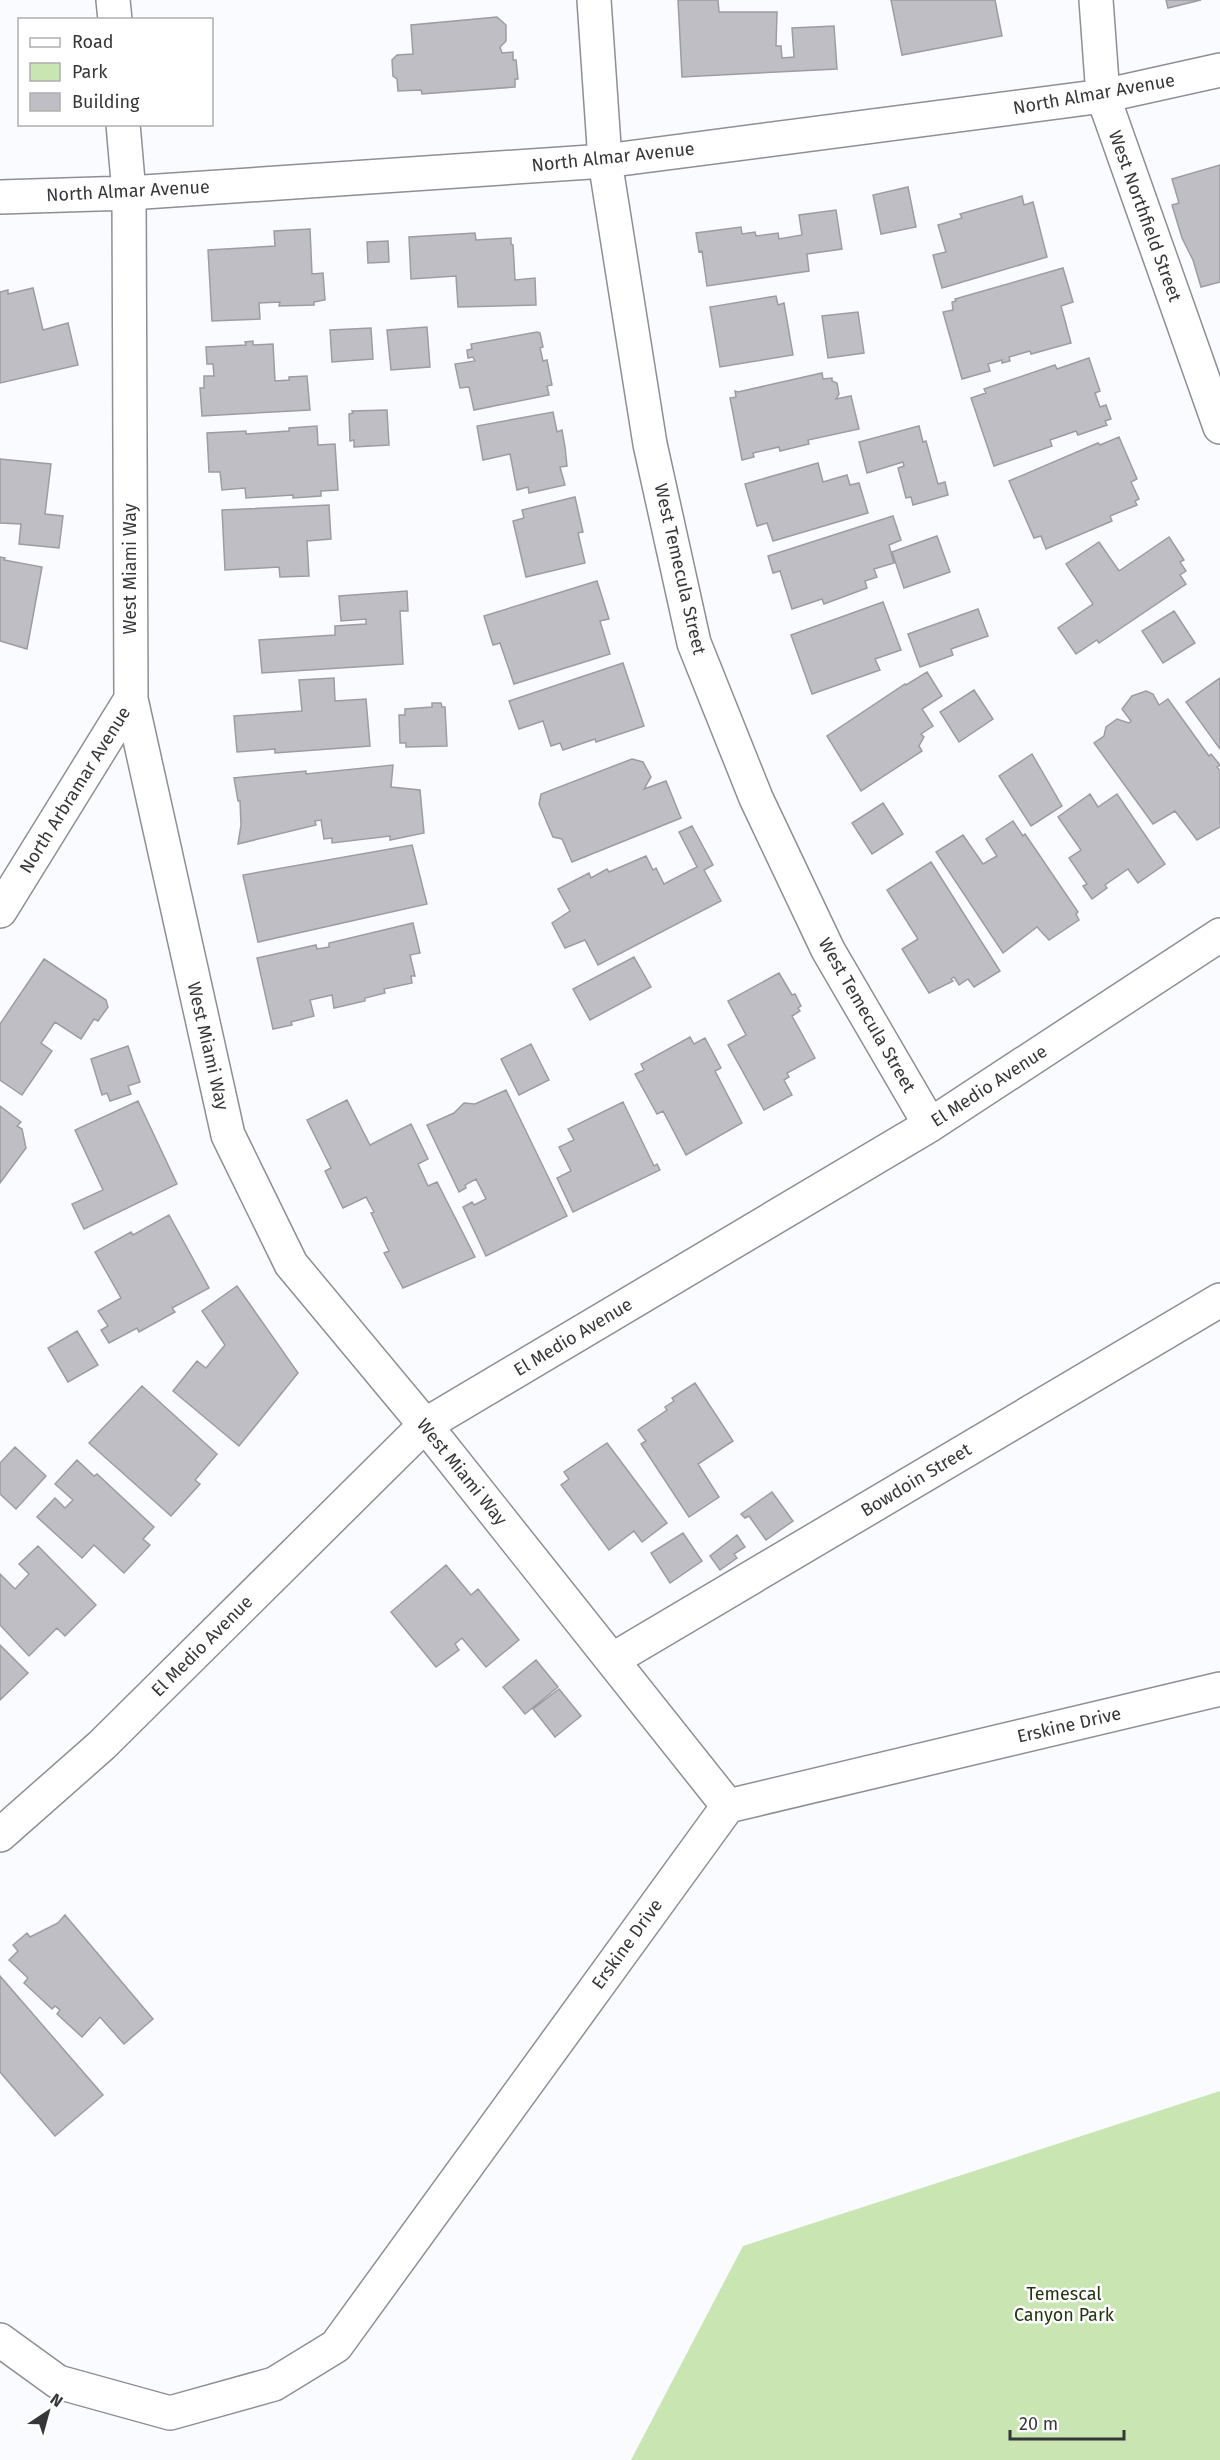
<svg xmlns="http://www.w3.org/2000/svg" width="1220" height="2460" font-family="'Fira Sans',sans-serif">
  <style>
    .green { fill: #c8e5b2 }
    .building { fill: #bfbec4; stroke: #9d9ca2; stroke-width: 1.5 }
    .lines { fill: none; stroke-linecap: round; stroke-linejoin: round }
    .minor-casing { stroke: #8d8f95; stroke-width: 36 }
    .minor { stroke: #fff; stroke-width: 33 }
    .labels { text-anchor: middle; stroke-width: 5; stroke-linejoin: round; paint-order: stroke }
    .street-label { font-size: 18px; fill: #363739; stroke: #fff }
    .park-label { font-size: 18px; fill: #21350e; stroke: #fff }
  </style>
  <rect width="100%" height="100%" fill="#fafbff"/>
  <path class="green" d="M1220 2091V2460H631L743 2246Z"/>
  <path class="building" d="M678 0H718L719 12H777L776 46H781L782 58 794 57 792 28 834 26 837 69 682 77Z
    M891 0H995L1002 36 902 55Z
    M1166 0H1201L1168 8Z
    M497 17 506 25V41L500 47 502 53 513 52V60H516L518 79H515V87L422 94 421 90 398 91 397 79 393 76 392 60 397 55 413 54 411 25Z
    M1220 165V282L1201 287 1193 260 1182 238 1172 205 1179 203 1172 179Z
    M908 187 916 227 881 234 873 195Z
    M1022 196 1024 205 1033 202 1047 257 942 288 933 255 946 252 938 225 962 218 960 214Z
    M836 210 842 249 807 254 809 271 707 286 702 251 699 252 696 233 741 227 742 234 755 232 756 236 778 233 779 239 802 235 799 215Z
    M310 229 312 274 323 273 325 300 314 302V305L279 306 280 302 259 303 260 319 212 321 208 250 275 246 274 231Z
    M475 233 476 240 511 238V244L513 245 515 280 535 278 536 305 458 307 456 276 411 279 409 237Z
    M388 241 389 262 368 263 367 242Z
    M1063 268 1073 302 1061 306 1071 343 1031 354 1030 351 1009 357 1010 361 1002 363V360L988 364 990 371 962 379 943 312 953 310 952 302 956 301 955 299Z
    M33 288 43 330 68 323 78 365 0 383V292L8 290V294Z
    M776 296 778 305 784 303 793 355 720 367 710 307Z
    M858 312 864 353 828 358 822 316Z
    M427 327 430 367 391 370 387 330Z
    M371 328 373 359 332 362 330 330Z
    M537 332 540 333 543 347 540 348 543 361 547 360 552 385 547 386 549 395 474 410 469 387 460 388 455 364 475 361 473 357 468 358 467 350 472 349 471 344Z
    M253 341V345L273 344 275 381 289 380V377L307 376 310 410 202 416 200 388H204V376H214L213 364H207L206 347 246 345 245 342Z
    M1089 358 1100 391 1095 393 1100 407 1106 405 1111 419 1105 421 1107 425 1078 435 1076 431 1050 440 1052 446 994 466 971 398 986 393 984 389 1055 365 1057 369Z
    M822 373 823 379 832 378V381L837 383 839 394 836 399 851 396 859 429 808 440 809 444 780 451 779 447 753 453 754 457 742 460 730 398 736 397 735 391 738 392Z
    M387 410 389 445 354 447V440L350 441 349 414 353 413 352 411Z
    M553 412 557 432 562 430 565 447 567 466 560 467 565 485 529 493 528 487 517 490 510 454 483 460 477 426Z
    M317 426 318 445 335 444 338 490 321 491V496L293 498V495L246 498 245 488 222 490 220 472H209L207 433 246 431V434L289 431V428Z
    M919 426 923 442 926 441 938 484 945 482 948 495 913 505 911 497 906 498 898 468 904 466 903 462 867 473 859 442Z
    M1119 437 1137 479 1131 482 1139 499 1135 501 1137 505 1110 516 1112 521 1046 549 1041 536 1034 538 1009 481 1098 443 1100 445Z
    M0 459 51 464 45 514 63 516 59 548 19 544 21 524 0 523Z
    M818 463 823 482 847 475 850 485 859 483 868 513 773 541 767 523 757 526 745 484Z
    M575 497 583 532 578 533 585 563 526 577 513 521 524 518 522 510Z
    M329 505 331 539 307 541 309 576 280 577 279 567 225 570 222 510Z
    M893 516 901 540 889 545 894 563 874 569 877 577 865 581 867 588 824 604 822 599 792 609 780 571 773 573 768 556Z
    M937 536 950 572 904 588 892 552Z
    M1169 537 1184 560 1180 562 1186 571 1180 575 1186 584 1099 643 1097 640 1076 654 1058 628 1093 604 1066 564 1099 542 1119 571Z
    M0 557 5 558 4 560 42 567 27 649 0 641Z
    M597 581 609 619 600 621 610 654 514 684 500 643 493 645 484 616Z
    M407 591 408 611H400L403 664 262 673 259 640 335 635V626L366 624V619L341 621 339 596Z
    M883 602 901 650 875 659 880 670 812 694 791 635Z
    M978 609 988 636 951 649 953 655 920 667 908 634Z
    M1174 611 1195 643 1163 663 1142 631Z
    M623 663 644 726 596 742 595 739 563 750 560 743 551 746 543 721 519 729 509 701Z
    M927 672 942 696 922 709 933 726 921 734 924 737 919 746 922 751 861 791 827 736 905 684 906 685Z
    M334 678 335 701 366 699 370 746 275 753V749L237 752 234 716 302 711 299 680Z
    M1220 678V749L1186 702Z
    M974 690 993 719 959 742 940 712Z
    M1146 691 1153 694 1159 705 1168 699 1209 756 1211 754 1220 765 1217 767 1220 771V827L1197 840 1175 811 1153 824 1094 743 1104 736 1106 727 1117 719 1129 723 1131 721 1122 709 1132 696Z
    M432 703H441L442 707H445L447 746 406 747V743H400L399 715H405V709L432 707Z
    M1032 754 1062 806 1031 826 999 776Z
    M632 759 643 762 651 777 644 789 666 781 681 818 572 862 562 839 553 837 539 804 541 794Z
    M393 765 391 787 420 790 424 833 390 840V836L332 843V838L324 839 321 820 315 821 316 825 238 844 241 825 240 801H238L234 778 306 771V774Z
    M1090 794 1098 807 1117 794 1165 864 1138 883 1128 869 1105 885 1107 888 1092 899 1083 886 1087 884 1069 858 1081 850 1058 817Z
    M883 803 903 834 872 854 852 823Z
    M1013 821 1023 836 1025 834 1078 912 1076 914 1079 920 1049 940 1037 927 1003 953 936 852 963 835 983 864 997 856 986 839Z
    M692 826 713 865 704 870 721 901 598 965 585 940 565 948 552 923 570 911 558 889 589 873 591 878 607 869 609 872 646 856 653 870 656 868 664 884 697 867 679 832Z
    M412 845 427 904 258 942 243 875Z
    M931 862 1000 971 974 987 968 979 959 985 954 977 951 979 953 981 929 993 902 949 918 939 887 890Z
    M413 923 420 953 410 955 415 976H411L412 983 384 989 385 993 365 998V1001L334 1008 332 995 310 1000 314 1016 291 1022 292 1025 273 1029 257 958 316 945 317 949 329 947V943Z
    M634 957 651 987 590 1020 573 989Z
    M44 959 106 1000 108 1007 98 1021 94 1019 81 1039 55 1022 41 1043 52 1051 22 1095 0 1080V1024Z
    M779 973 792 995 795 994 801 1006 798 1008 800 1011 792 1016 815 1058 787 1073 789 1077 784 1080 792 1095 764 1110 728 1045 746 1035 728 1001Z
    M690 1037 694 1044 705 1038 721 1068 715 1071 742 1123 686 1155 663 1111 657 1114 635 1074 644 1070 641 1064Z
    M531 1044 549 1080 519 1095 501 1059Z
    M128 1046 140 1082 128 1086 131 1094 110 1101 107 1093 102 1095 91 1059Z
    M506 1090 567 1216 486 1256 463 1207 472 1202 474 1205 486 1199 476 1179 465 1185 466 1188 459 1192 427 1125 454 1113 464 1103 475 1104Z
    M347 1100 370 1145 411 1124 428 1159 418 1164 428 1186 437 1182 475 1257 403 1288 384 1253 389 1251 371 1213 374 1212 366 1197 343 1208 325 1171 331 1168 307 1120Z
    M138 1101 177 1184 84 1229 72 1204 103 1190 75 1130Z
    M623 1102 654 1166 657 1164 660 1170 573 1212 557 1178 571 1171 559 1147 574 1140 568 1129Z
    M0 1106 21 1122 17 1126 22 1129 26 1148 0 1183Z
    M169 1215 209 1288 172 1308 175 1312 139 1332 137 1328 109 1343 101 1330 108 1326 98 1311 121 1298 95 1252 131 1232 133 1235Z
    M237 1286 298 1373 239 1446 173 1391 197 1361 206 1368 225 1345 202 1311Z
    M77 1331 98 1365 68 1382 48 1348Z
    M695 1383 733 1441 698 1464 719 1497 689 1517 641 1444 646 1441 638 1430 667 1410 665 1407 674 1401 672 1398Z
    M142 1386 217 1454 195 1480 200 1484 171 1516 89 1443Z
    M607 1443 667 1523 642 1542 634 1531 609 1550 561 1485 569 1479 564 1472Z
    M15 1447 46 1476 16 1509 0 1494V1463Z
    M77 1460 94 1476 97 1474 154 1527 143 1539 150 1545 124 1573 94 1545 82 1558 37 1517 55 1498 65 1508 73 1500 55 1484Z
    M772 1492 793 1521 766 1540 749 1516 745 1518 741 1514Z
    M683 1533 702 1561 670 1583 651 1553Z
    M737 1535 745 1547 734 1554 737 1558 720 1570 710 1556Z
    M38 1546 96 1605 65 1636 57 1628 29 1656 0 1625V1574L15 1589 29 1574 19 1564Z
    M446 1565 471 1595 478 1589 519 1640 486 1667 462 1638 455 1644 459 1650 436 1667 391 1612Z
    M0 1645 28 1673 0 1700Z
    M536 1660 558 1687 525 1714 503 1687Z
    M559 1689 581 1716 555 1737 533 1709Z
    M65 1915 153 2019 124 2044 100 2017 82 2037 57 2014 60 2010 55 2006 52 2009 24 1983 28 1978 9 1960 18 1951 13 1945 27 1933 30 1937 58 1923Z
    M0 1976 103 2095 55 2136 0 2072Z"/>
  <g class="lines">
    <defs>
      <path id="minor" d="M113 0 115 20
        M594 0 605 161 650 444 694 643 756 798 828 950 930 1125
        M1096 0 1103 96 1220 427
        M123 124 129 193 131 699 228 1135 291 1264 425 1425 728 1806
        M0 197 129 193 605 161 1103 96 1220 70
        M0 911 131 699
        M612 1660 1220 1300
        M0 1835 102 1745 425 1425 930 1125 1220 935
        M0 2340 58 2382 170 2413 274 2384 336 2346 728 1806 1220 1689"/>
    </defs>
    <use href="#minor" class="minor-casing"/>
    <use href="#minor" class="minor"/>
  </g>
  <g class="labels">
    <g class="street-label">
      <text transform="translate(1094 94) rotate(-10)" y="6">North Almar Avenue</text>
      <text transform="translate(613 157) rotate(-6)" y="6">North Almar Avenue</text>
      <text transform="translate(128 191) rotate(-3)" y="6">North Almar Avenue</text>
      <text transform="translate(1145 216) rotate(70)" y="6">West Northfield Street</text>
      <text transform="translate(130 569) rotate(-90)" y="6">West Miami Way</text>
      <text transform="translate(680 569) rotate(77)" y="6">West Temecula Street</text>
      <text transform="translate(75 790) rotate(-58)" y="6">North Arbramar Avenue</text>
      <text transform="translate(867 1015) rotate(60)" y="6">West Temecula Street</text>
      <text transform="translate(208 1046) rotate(77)" y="6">West Miami Way</text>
      <text transform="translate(989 1086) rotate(-33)" y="6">El Medio Avenue</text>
      <text transform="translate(573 1337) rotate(-31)" y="6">El Medio Avenue</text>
      <text transform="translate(462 1472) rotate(51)" y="6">West Miami Way</text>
      <text transform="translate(916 1480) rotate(-31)" y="6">Bowdoin Street</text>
      <text transform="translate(202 1646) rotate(-45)" y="6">El Medio Avenue</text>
      <text transform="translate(1069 1725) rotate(-13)" y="6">Erskine Drive</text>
      <text transform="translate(627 1944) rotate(-54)" y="6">Erskine Drive</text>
    </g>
    <g class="park-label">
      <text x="1064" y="2300">Temescal<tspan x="1064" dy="21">Canyon Park</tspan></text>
    </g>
  </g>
  <rect x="18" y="18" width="195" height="108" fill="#ffffff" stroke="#afafb0" stroke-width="1.5"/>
  <rect x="30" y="38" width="30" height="9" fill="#ffffff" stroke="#afafb0" stroke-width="1.5"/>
  <text x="72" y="48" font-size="18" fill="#363739">Road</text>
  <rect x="30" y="63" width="30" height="18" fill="#c8e5b2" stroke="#afafb0" stroke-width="1.5"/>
  <text x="72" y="78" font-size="18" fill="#363739">Park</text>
  <rect x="30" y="93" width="30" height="18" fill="#bfbec4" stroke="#afafb0" stroke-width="1.5"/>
  <text x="72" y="108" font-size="18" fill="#363739">Building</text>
  <g transform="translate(48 2412) rotate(36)" stroke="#ffffff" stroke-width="4.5" paint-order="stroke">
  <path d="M0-4.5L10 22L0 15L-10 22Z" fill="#363739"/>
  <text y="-9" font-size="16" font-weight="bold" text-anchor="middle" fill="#363739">N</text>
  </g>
  <path d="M1010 2430v9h114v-9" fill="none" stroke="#363739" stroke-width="3"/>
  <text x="1019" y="2430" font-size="18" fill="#363739" stroke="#ffffff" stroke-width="4.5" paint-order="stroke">20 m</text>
</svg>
